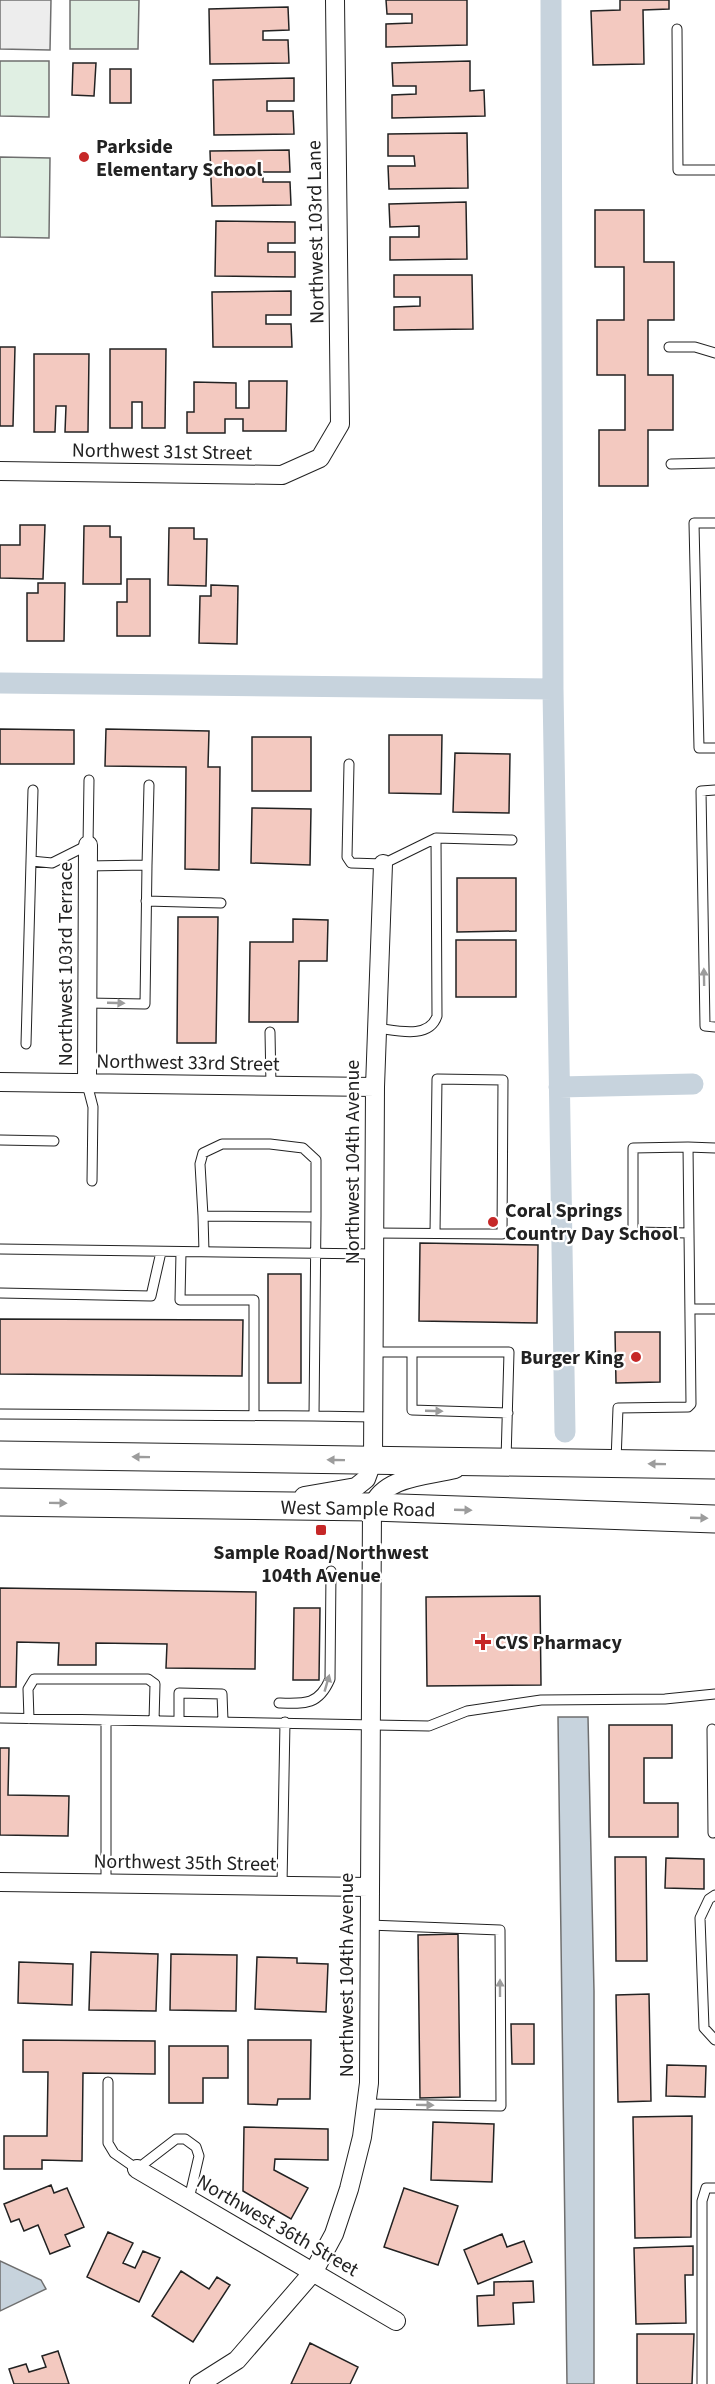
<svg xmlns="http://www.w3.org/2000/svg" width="715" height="2384" font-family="'Source Sans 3',sans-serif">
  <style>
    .green { fill: #e0efe3; stroke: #6f6f6f; stroke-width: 1.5 }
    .parking { fill: #ededed; stroke: #6f6f6f; stroke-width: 1.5 }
    .water { fill: #c7d3dd; stroke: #6f6f6f; stroke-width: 1.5 }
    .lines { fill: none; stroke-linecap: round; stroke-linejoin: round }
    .canal { stroke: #c7d3dd; stroke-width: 21 }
    .building { fill: #f3c9c0; stroke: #222; stroke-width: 1.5 }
    .service-casing { stroke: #222; stroke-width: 11 }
    .minor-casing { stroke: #222; stroke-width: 20 }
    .primary-casing { stroke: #222; stroke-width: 29 }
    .service { stroke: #fff; stroke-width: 9 }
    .minor { stroke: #fff; stroke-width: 18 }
    .primary { stroke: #fff; stroke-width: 27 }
    .oneway { fill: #9c9c9c }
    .poi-dot { fill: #c62828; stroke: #fff; stroke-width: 2 }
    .labels { text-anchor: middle; stroke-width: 4.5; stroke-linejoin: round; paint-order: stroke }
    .poi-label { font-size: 20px; font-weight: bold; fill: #222; stroke: #fff; text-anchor: start }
    .street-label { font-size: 20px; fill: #222; stroke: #fff }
  </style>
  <rect width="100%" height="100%" fill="#fff"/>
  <path class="green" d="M70 0H139L138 49H70Z
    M0 61H49V117L0 116Z
    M0 157 50 158 49 238 0 237Z"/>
  <path class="parking" d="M0 0H51L50 50 0 49Z"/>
  <path class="water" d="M558 1717H588L594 1991V2384H567Z
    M0 2261 41 2280 46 2289 0 2311Z"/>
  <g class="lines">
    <path class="canal" d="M551 0 553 689
      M0 683 553 689 565 1432
      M559 1087 693 1084"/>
  </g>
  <path class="building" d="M386 0H467V45L386 47V24L412 23V14H387Z
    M620 0H669V9L643 10 644 64 593 65 591 11 620 10Z
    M288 7 289 30 263 31V40H288L289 63 210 64 209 9Z
    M470 61V91L484 90 485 116 392 118V95L416 94V86H393L392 63Z
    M73 63H96L94 96 72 95Z
    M110 69H131V103H110Z
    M294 78V101H267V111H293L294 134 214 135 213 80Z
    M467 133 468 188 389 189 388 166H415L414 156H388V134Z
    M289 150 290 172H263V182H290L291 205 212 206 210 151Z
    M466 202 467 259 390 260V237H419V226L390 227 389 204Z
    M595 210H644V262H674V320H648V375H673V430H648V486H599V430H625V375H597V320H624V267H595Z
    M216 221 295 222V243H268V252H295V277L215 276Z
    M394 275H472L473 329 394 330V307L420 306V297H394Z
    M291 291V315H266V324H291L292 347H213L212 292Z
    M0 347H15L13 426H0Z
    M110 349H166L165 428H142V402H132V428H110Z
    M34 354H89L88 432H65L66 406H56L55 432H34Z
    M249 381H287L286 431H243V419H225V433H187V412H194V382L236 383V408H249Z
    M20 525H45L43 579 0 578V545H20Z
    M84 526H110V537H121V584H83Z
    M169 528H194V539H207L206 586 168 585Z
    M127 579H150V636H117V602H127Z
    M38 583H65L64 641H27V593H38Z
    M211 585 238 586 237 644 199 643 200 596H211Z
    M0 729 74 730V764H0Z
    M106 729 209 731 208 767H220L219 870 185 869 186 767 105 766Z
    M389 735H442L441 794 389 793Z
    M252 737H311V791H252Z
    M455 753 510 754 509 813 453 812Z
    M252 808 311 809 310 865 251 863Z
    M457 878H516V931L457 932Z
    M178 917H218L216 1043H177Z
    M293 919 328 920 327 961H299L298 1022H249L250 942H293Z
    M456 940H516V997H456Z
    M420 1243 538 1245 537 1323 419 1321Z
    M268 1274H301V1383H268Z
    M0 1319 243 1320 242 1376 0 1374Z
    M615 1332H660V1382L616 1383Z
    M0 1588 256 1592 255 1669 166 1668 167 1644 96 1643V1665H58L59 1643 17 1642 16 1687H0Z
    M540 1596 541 1685 427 1686 426 1597Z
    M294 1608H320L319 1680H293Z
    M609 1725H672V1758H644V1803H678V1837H609Z
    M0 1748H9L8 1795 69 1796 68 1836 0 1835Z
    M615 1857H646L647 1961H616Z
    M666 1858 704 1859V1889L665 1888Z
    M458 1934 460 2097 420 2098 418 1935Z
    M91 1952 158 1954 156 2011 89 2010Z
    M171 1954 237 1955 236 2011 170 2010Z
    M257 1957 297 1958V1963L328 1964 326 2012 255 2009Z
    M19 1962 73 1964 72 2005 18 2003Z
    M649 1994 651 2101 618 2102 616 1995Z
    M511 2024H534V2064H512Z
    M23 2040 155 2041V2074L83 2073 82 2161 42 2160V2169H4V2136H47L48 2072H23Z
    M248 2040H311L310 2099H278L277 2105 248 2104Z
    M169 2046H228V2078H203V2103H169Z
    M667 2065 706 2066 705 2097 666 2096Z
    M692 2116 691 2237 635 2238 633 2117Z
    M433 2122 494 2124 492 2182 431 2180Z
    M244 2127 328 2129V2160L275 2159 274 2170 308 2188 291 2219 243 2191Z
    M51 2185 54 2193 67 2188 84 2227 65 2235 70 2246 50 2254 38 2225 24 2231 19 2219 11 2222 4 2204Z
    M404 2188 458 2206 438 2265 384 2247Z
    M108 2232 133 2243 123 2263 135 2268 143 2251 160 2258 139 2302 87 2277Z
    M502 2234 507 2247 524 2241 532 2262 478 2284 464 2250Z
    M693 2246V2275H685L686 2323 636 2324 634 2248Z
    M181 2271 209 2289 217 2277 230 2285 193 2342 152 2316Z
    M533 2281 534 2302 513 2303 514 2324 478 2326 477 2296 494 2295V2282Z
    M637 2334H694L692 2384H637Z
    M310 2343 358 2367 350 2384H291Z
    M58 2351 69 2384H14L9 2369 26 2364 29 2372 46 2367 42 2356Z"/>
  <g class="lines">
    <defs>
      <path id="service" d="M677 29 678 170H715
        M669 347H695L715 353
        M671 464 715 463
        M715 523H694L699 748H715
        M349 764 347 857 351 863 383 864 436 838 512 840
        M33 790 31 861 52 863 88 845 89 780
        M715 790 701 791 705 1026 715 1027
        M147 865 149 785
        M87 866 147 865 145 1004 87 1003
        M146 901 221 903
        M376 1028C395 1030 429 1040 437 1016L436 838
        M270 1032 271 1086
        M26 1044 31 861
        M87 1084 93 1107 92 1181
        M0 1140 54 1141
        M688 1147 633 1148V1232L689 1233
        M203 1216 200 1164 203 1153 222 1144H270L303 1148 316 1160V1217
        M374 1233 502 1234 503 1080 437 1079 435 1233
        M0 1249 374 1254
        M181 1252 180 1300H254V1415
        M0 1293 151 1296 161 1252
        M690 1309H715
        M374 1352H509L506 1460
        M412 1352V1410L508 1413
        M0 1414 314 1416 316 1217 203 1216 204 1252
        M314 1416 373 1417
        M616 1461 618 1408 688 1407 691 1404 688 1147 715 1148
        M279 1703C305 1704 319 1705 330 1679L331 1571
        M0 1718 429 1726 467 1711 541 1700 665 1699 715 1694
        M29 1719 28 1689 34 1679H148L155 1684 154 1721
        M179 1721V1693L222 1694 223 1721
        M712 1729 713 1833
        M106 1883V1720
        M282 1885 285 1722
        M715 1895 709 1899 700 1918 704 2028 715 2040
        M108 2082V2143L114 2153 137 2169 176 2139H185L196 2147 199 2156 189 2199
        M366 2104 501 2106 500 1930 369 1925
        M702 2384V2201L706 2188H715"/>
      <path id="minor" d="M0 471 282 475 320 458 340 424 335 0
        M0 1082 375 1087
        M87 1084 88 845
        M304 1496 356 1487 366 1479 373 1460 375 1087 383 864
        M0 1882 369 1887
        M137 2169 396 2321
        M199 2384 237 2360 314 2271 334 2234 349 2189 362 2137 369 2083 372 1507C384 1476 427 1476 455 1469"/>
      <path id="primary" d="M0 1455 715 1465
        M0 1502 372 1507 715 1519"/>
    </defs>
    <use href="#service" class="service-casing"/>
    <use href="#minor" class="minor-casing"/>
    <use href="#primary" class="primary-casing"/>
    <use href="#service" class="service"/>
    <use href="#minor" class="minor"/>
    <use href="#primary" class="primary"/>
  </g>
  <defs><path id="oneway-solid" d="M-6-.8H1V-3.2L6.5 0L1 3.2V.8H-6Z" transform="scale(1.5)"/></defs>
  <g class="oneway">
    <use href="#oneway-solid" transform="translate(704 977) rotate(-91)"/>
    <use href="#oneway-solid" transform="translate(116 1003) rotate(2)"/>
    <use href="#oneway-solid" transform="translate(434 1411) rotate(2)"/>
    <use href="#oneway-solid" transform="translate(141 1457) rotate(-179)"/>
    <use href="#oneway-solid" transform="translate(336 1460) rotate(-179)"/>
    <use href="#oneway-solid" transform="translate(657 1464) rotate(-179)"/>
    <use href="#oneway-solid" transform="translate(58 1503) rotate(1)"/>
    <use href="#oneway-solid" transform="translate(463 1510) rotate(2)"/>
    <use href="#oneway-solid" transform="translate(699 1518) rotate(2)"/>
    <use href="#oneway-solid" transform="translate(327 1683) rotate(-74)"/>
    <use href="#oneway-solid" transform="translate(500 1988) rotate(-90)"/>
    <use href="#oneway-solid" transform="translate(425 2105) rotate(1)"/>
  </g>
  <g class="poi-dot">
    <circle cx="84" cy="157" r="6"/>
    <circle cx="493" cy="1222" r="6"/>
    <circle cx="636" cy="1357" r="6"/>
    <rect x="315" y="1524" width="12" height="12" rx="3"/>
    <path d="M480 1633h6v6h6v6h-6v6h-6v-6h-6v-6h6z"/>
  </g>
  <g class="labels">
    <g class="poi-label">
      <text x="96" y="153">Parkside<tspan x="96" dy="23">Elementary School</tspan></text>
      <text x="505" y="1217">Coral Springs<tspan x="505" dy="23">Country Day School</tspan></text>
      <text x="624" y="1364" text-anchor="end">Burger King</text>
      <text x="321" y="1559" text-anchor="middle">Sample Road/Northwest<tspan x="321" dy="23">104th Avenue</tspan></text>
      <text x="495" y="1649">CVS Pharmacy</text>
    </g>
    <g class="street-label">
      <text transform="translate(315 232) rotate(-91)" y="7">Northwest 103rd Lane</text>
      <text transform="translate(162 451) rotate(1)" y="7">Northwest 31st Street</text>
      <text transform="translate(65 964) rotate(-90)" y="7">Northwest 103rd Terrace</text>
      <text transform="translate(188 1062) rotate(1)" y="7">Northwest 33rd Street</text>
      <text transform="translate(352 1162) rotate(-90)" y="7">Northwest 104th Avenue</text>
      <text transform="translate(358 1508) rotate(1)" y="7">West Sample Road</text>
      <text transform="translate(185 1862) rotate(1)" y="7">Northwest 35th Street</text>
      <text transform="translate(346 1975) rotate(-90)" y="7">Northwest 104th Avenue</text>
      <text transform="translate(278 2225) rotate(30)" y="7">Northwest 36th Street</text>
    </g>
  </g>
</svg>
